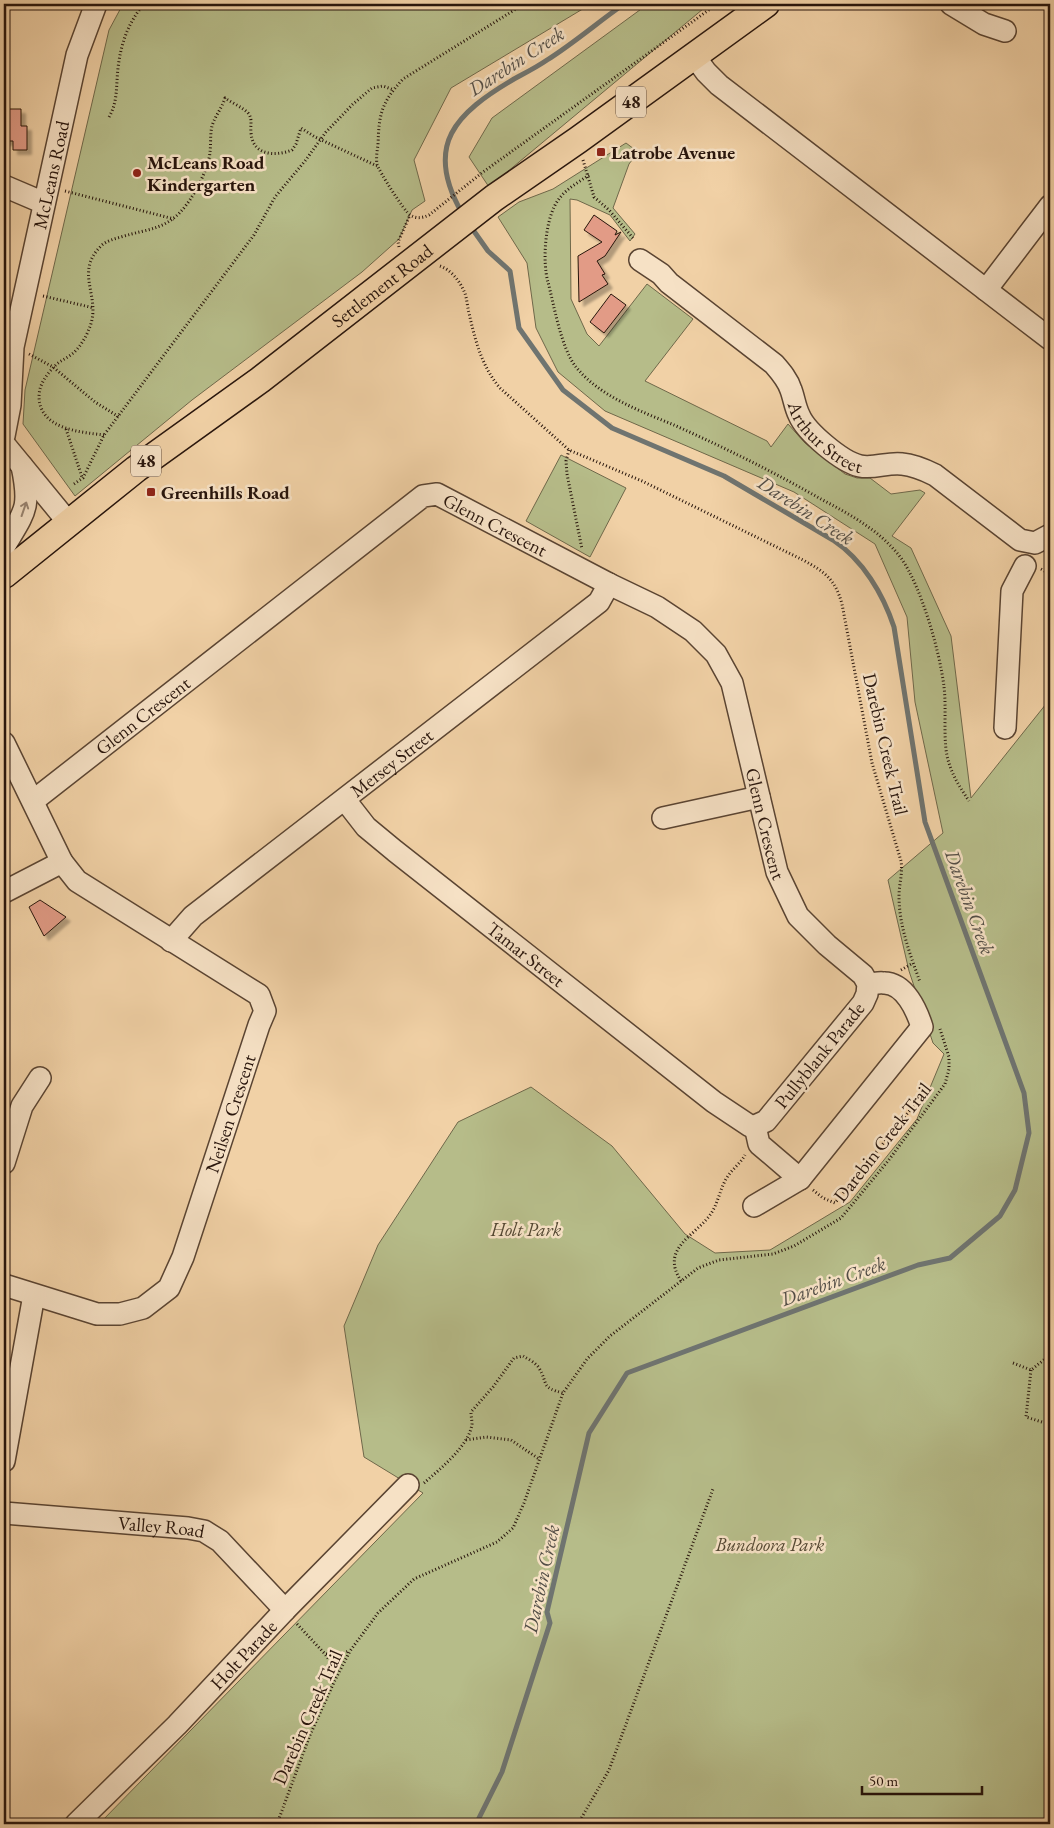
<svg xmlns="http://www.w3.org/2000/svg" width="1054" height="1828" font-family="'EB Garamond',serif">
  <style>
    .green { fill: #b6bc89; stroke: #6f684a }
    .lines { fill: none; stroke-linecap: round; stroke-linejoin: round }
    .stream { stroke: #6f7470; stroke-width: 5 }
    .building { fill: #e29b86; stroke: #28150c; filter: url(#shadow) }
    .minor-casing { stroke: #5a4432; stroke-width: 24 }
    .major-casing { stroke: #28150c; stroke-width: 29 }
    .path { stroke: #28150c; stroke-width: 3; stroke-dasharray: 1 2.5; stroke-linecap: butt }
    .minor { stroke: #f6e1c5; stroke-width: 21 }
    .major { stroke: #f1d1a6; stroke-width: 26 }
    .oneway { stroke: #998572 }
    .poi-dot { fill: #8f2418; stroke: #f6e1c5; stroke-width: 2 }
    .labels { text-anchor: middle; stroke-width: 5; stroke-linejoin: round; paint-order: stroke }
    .shield { fill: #f6e1c5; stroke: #665244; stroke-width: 1 }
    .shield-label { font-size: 18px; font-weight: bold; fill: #28150c }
    .poi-label { font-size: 19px; font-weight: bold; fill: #28150c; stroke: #f6e1c5; text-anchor: start }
    .street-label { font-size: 19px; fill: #28150c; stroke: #f6e1c5 }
    .park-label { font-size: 19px; font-style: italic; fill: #534732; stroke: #f6e1c5 }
    .water-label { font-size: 20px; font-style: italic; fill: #524d46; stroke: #f6e1c5 }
  </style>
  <defs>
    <filter id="shadow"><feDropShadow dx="4.5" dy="4.5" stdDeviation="1" flood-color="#0004"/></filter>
  </defs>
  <rect width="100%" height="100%" fill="#f1d1a6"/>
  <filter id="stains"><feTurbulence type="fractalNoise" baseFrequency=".004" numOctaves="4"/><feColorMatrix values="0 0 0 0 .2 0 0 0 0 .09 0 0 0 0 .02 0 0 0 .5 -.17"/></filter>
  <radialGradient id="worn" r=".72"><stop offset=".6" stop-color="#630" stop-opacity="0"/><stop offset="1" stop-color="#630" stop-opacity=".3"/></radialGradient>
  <path class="green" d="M123 4H591L451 88 414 160 425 201 412 210 399 239 362 272 192 400 75 496 23 424 25 390 109 30Z
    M648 4H709L489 187 469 157 492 118Z
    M626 143 638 152 629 164 613 208 635 234 630 241 610 215 577 200 570 199 571 299 587 334 599 346 647 284 693 319 645 381 767 441 771 447 788 424 805 443 845 474 857 478H870L891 494 920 490 925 493 892 536 911 548 951 636 971 798 1050 699V1824H99L423 1493 364 1457 344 1326 378 1245 458 1122 531 1087 612 1146 685 1234 715 1253 770 1250 850 1202 917 1119 944 1054 933 1043 909 971 888 880 943 833 915 702 907 617 875 544 794 492 605 411 558 372 536 328 527 263 498 217 519 202 553 189Z
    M561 455 626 488 590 557 526 521Z"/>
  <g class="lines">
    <path class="stream" d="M462 213C423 145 456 113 514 79 525 73 537 67 547 60 574 43 598 22 624 4
      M471 227 488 251 510 271 519 328 563 390 612 428 724 476 833 540C863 560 883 594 894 627L925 822 1024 1093 1029 1133 1015 1190 1000 1216 950 1258 918 1265 627 1373 589 1433 547 1612 550 1623 502 1772 476 1824"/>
  </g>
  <path class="building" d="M4 109H21V126H27V150H13V141H4Z
    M594 215 617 231 615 235 621 232 605 256 597 261 605 274 602 275 608 284 579 302 578 256 602 242 584 230Z
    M611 294 626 305 604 333 590 322Z
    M40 900 66 917 44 936 29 907Z"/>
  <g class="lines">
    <defs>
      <g id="minor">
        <path d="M951 4 984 24 1005 31"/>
        <path d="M695 57 706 72 719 85 1050 339"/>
        <path d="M4 186 44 203"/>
        <path id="s1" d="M640 260 661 274 669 283 774 364C781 372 788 380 791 390 794 398 795 407 799 415 806 432 842 462 860 466 874 469 888 462 902 464 914 465 925 470 935 475L1020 540 1035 543 1050 535"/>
        <path d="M986 290 1050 206"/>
        <path id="s2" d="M4 436 10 405 13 347 77 55 96 4"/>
        <path d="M4 444 68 522"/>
        <path d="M4 547C25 511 31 509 22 466"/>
        <path d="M1005 728 1012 591 1025 566"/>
        <path d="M4 743 62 862 4 892"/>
        <path id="s3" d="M33 801 423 496 437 494 609 584 657 607 693 631 716 654 732 683 777 872 798 916 827 945 863 975 868 984 867 994 863 1003 766 1121 755 1126H750L714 1102 395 851 366 827 345 800"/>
        <path d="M663 818 759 797"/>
        <path id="s4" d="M171 941 193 916 599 602 609 584"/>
        <path d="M755 1126 759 1144 800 1179"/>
        <path d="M4 1163 22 1106 40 1078"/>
        <path d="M754 1206 800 1179 922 1027C917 1011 905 983 884 983 879 982 873 984 868 984"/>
        <path id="s5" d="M4 1285 97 1314H120L143 1308 169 1288 183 1257 259 1025 265 1011 259 995 77 881 62 862"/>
        <path d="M4 1461 34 1295"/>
        <path id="s6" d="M4 1513 188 1528 204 1531 220 1541 285 1610"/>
        <path id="s7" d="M76 1824 177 1725 285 1610 408 1485"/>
      </g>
      <g id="major">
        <path id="s8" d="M4 575 136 469 260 380 494 198 578 140 766 4"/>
      </g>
    </defs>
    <use href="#minor" class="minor-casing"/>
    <use href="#major" class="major-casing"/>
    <path class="path" d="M524 4 403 79C381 103 379 114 378 145 377 151 376 158 377 164 378 170 405 212 410 215 417 219 422 218 429 215L483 172 717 4
      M109 117C118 102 116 85 118 68 121 43 128 23 144 4
      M583 160 594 197 609 210 633 238
      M589 175C579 182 566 189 559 199 545 216 542 262 548 282 554 305 561 348 576 367 599 396 640 411 674 425 723 447 772 471 819 498 849 514 880 530 901 558 921 586 940 652 944 687 947 710 942 744 949 763 953 777 961 789 969 801
      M65 191 174 219
      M399 247 398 242 410 215
      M440 266C451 270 459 280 464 291 467 297 467 306 469 313 475 340 482 367 500 388L569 450 642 481 803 560C825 572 835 579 842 604L872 763 901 861C903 873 899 884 899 896 899 926 910 954 920 982
      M43 296 94 308
      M29 354 53 367 95 402 119 417
      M66 429 82 477
      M104 435C79 432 40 429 39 397 39 385 46 375 54 367 59 361 66 359 72 354 79 349 86 337 89 329 103 297 73 274 101 246 106 241 114 239 121 237 150 228 168 230 187 204 196 192 209 167 210 152 211 144 210 134 212 126 215 116 222 108 225 98 232 103 242 107 248 113 253 119 250 125 251 132 252 155 274 157 292 150L296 144 301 128 315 137 377 166
      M569 450 566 461 567 474 582 549
      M74 484 83 478 104 435 254 235 275 197 305 161 326 132 353 104 372 88 383 86 394 90
      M1041 569 1050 574
      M901 970 913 963
      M813 1190 823 1198 835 1203 915 1104 913 1101 919 1093
      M681 1281C659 1247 697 1236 712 1212 718 1202 720 1190 726 1179 731 1170 740 1164 745 1155
      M1013 1363 1031 1370 1050 1355
      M1031 1370 1026 1417 1045 1423
      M466 1440 486 1437 511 1440 539 1459
      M424 1483C440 1469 469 1446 472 1424 472 1420 471 1416 471 1412L493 1387 514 1358 523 1356C528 1359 536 1363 539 1368 549 1385 540 1387 563 1393
      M297 1624 325 1654 332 1664 335 1679
      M326 1654 338 1655 349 1651
      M277 1824 310 1735 335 1680 350 1651 378 1613 414 1579 497 1542 513 1528 524 1503 563 1393 587 1359 610 1336 698 1268 719 1260 773 1254 794 1246 841 1218 888 1161 945 1084 949 1069V1057L940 1029
      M578 1824 609 1770 713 1489"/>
    <use href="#minor" class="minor"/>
    <use href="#major" class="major"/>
  </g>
  <defs><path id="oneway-shaft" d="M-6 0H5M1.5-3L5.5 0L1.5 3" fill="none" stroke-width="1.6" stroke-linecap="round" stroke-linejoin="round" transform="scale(1.25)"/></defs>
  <use class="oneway" href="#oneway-shaft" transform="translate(24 509) rotate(-71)"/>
  <g class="poi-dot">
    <rect x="596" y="147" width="10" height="10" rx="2.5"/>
    <circle cx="137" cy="173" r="5"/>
    <rect x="146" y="487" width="10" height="10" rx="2.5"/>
  </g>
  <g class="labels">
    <g class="shield">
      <rect x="616" y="86.5" width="30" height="31" rx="4"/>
      <rect x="131" y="445.5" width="30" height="31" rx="4"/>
    </g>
    <g class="shield-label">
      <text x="631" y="108">48</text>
      <text x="146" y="467">48</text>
    </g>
    <g class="poi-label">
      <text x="611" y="159">Latrobe Avenue</text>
      <text x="147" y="169">McLeans Road<tspan x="147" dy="22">Kindergarten</tspan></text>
      <text x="161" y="499">Greenhills Road</text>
    </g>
    <g class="street-label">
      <text dy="7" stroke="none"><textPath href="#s2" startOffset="266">McLeans Road</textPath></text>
      <text dy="7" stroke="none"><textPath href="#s8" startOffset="476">Settlement Road</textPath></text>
      <text dy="7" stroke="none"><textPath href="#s1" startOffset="262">Arthur Street</textPath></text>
      <text dy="7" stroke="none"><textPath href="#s3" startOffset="575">Glenn Crescent</textPath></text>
      <text dy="7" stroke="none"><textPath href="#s3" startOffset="139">Glenn Crescent</textPath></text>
      <text transform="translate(886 744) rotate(77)" y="7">Darebin Creek Trail</text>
      <text dy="7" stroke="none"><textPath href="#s4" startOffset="284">Mersey Street</textPath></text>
      <text dy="7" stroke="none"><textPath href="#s3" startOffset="1010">Glenn Crescent</textPath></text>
      <text transform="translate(526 954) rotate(38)" y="7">Tamar Street</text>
      <text transform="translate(819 1055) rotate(-51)" y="7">Pullyblank Parade</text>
      <text dy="7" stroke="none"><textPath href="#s5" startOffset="362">Neilsen Crescent</textPath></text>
      <text transform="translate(882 1142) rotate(-52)" y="7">Darebin Creek Trail</text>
      <text dy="7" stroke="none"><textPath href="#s6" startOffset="158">Valley Road</textPath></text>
      <text dy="7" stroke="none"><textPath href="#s7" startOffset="238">Holt Parade</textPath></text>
      <text transform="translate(307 1717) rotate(-66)" y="7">Darebin Creek Trail</text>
    </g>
    <g class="park-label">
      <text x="526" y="1236">Holt Park</text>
      <text x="770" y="1551">Bundoora Park</text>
    </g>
    <g class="water-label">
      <text transform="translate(516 61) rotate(-33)" y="7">Darebin Creek</text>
      <text transform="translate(806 510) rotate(33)" y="7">Darebin Creek</text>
      <text transform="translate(970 902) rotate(70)" y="7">Darebin Creek</text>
      <text transform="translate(833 1281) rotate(-20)" y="7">Darebin Creek</text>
      <text transform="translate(541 1579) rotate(-78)" y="7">Darebin Creek</text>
    </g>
  </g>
  <rect width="1054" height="1828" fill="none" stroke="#f1d1a6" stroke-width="20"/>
  <rect x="5" y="5" width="1044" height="1818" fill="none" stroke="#28150c" stroke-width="2.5"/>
  <rect x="10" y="10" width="1034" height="1808" fill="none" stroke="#28150c"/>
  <path d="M862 1786v8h120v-8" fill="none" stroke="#28150c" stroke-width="2.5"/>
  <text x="869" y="1786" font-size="15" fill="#28150c" stroke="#f6e1c5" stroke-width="4" paint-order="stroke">50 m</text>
  <rect width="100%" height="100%" filter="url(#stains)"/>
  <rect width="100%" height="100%" fill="url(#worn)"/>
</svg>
